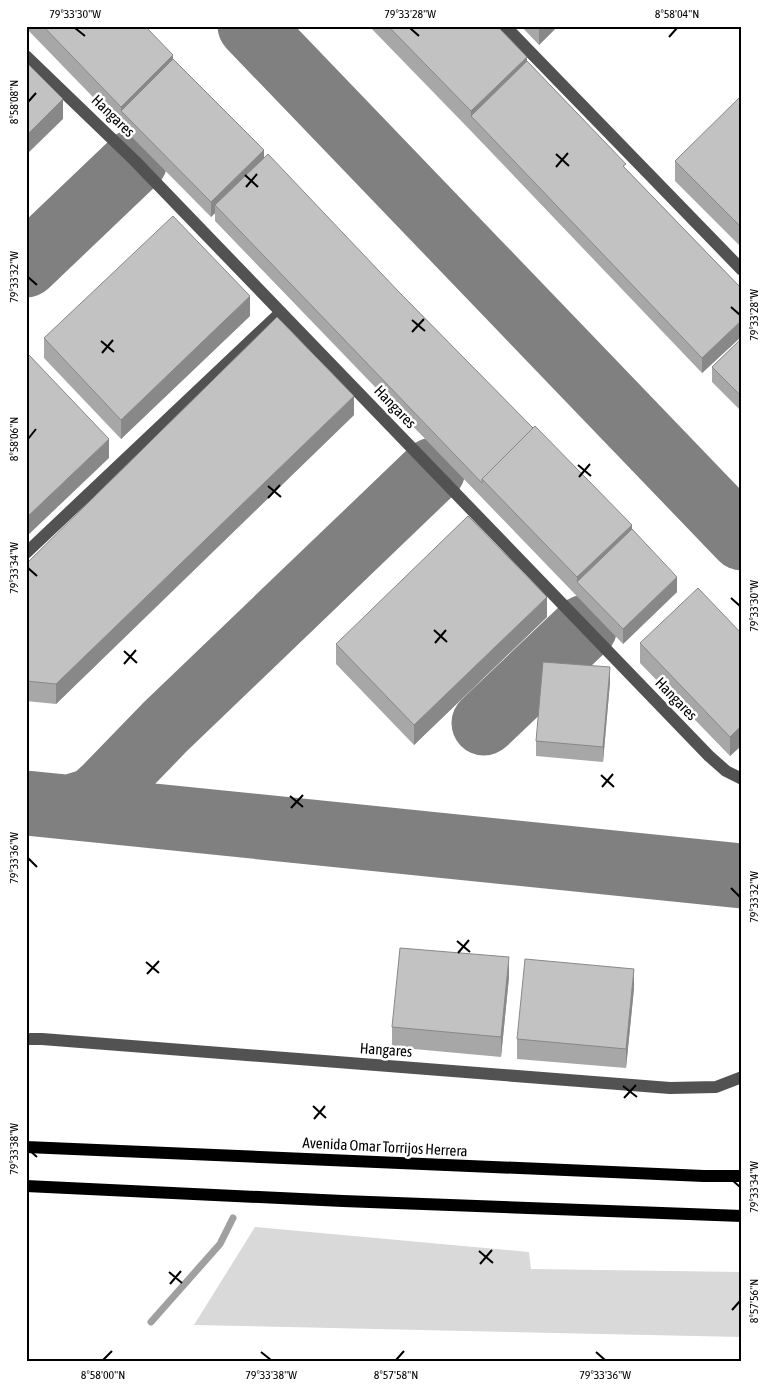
<svg xmlns="http://www.w3.org/2000/svg" width="768" height="1388" font-family="'Asap Condensed',sans-serif">
  <style>
    .green { fill: #d9d9d9 }
    .lines { fill: none; stroke-linecap: round; stroke-linejoin: round }
    .stream { stroke: #a0a0a0; stroke-width: 7 }
    .taxiway { stroke: #808080; stroke-width: 65 }
    .minor { stroke: #525252; stroke-width: 12 }
    .major { stroke: #000; stroke-width: 12 }
    .wall { fill: #a7a7a7 }
    .shaded-wall { fill: #888 }
    .building { fill: #c2c2c2; stroke: #888 }
    .ticks { fill: none; stroke: #000; stroke-width: 2 }
    .labels { text-anchor: middle; stroke-width: 5; stroke-linejoin: round; paint-order: stroke }
    .street-label { font-size: 15px; fill: #000; stroke: #fff }
    .neatline { fill: none; stroke: #000; stroke-width: 2 }
    .ticks-label { font-size: 12px; text-anchor: middle; fill: #000 }
  </style>
  <rect width="100%" height="100%" fill="#fff"/>
  <path class="green" d="M255 1227 529 1252 531 1269 742 1272V1337L194 1325Z"/>
  <g class="lines">
    <path class="stream" d="M151 1322 220 1244 233 1218"/>
    <path class="taxiway" d="M250 26 742 538
      M26 265 135 161
      M484 723 585 627
      M26 803 742 876
      M70 807 93 800 105 789 165 727 433 470"/>
    <path class="minor" d="M505 26 742 270
      M26 56 135 161 709 756 726 771 742 779
      M26 553 281 312
      M26 1039H42L670 1088 716 1087 742 1077"/>
    <path class="major" d="M26 1147 704 1176H742
      M26 1186 343 1201 742 1216"/>
  </g>
  <path class="wall" d="M26 26H145L173 59 264 158 399 292 632 529 677 592 623 644 215 221V213L211 217 121 126 26 28Z
    M369 26H497L527 61 626 169 742 289V336L702 373 471 131Z
    M521 26H558L539 45Z
    M742 97V248L675 181V161Z
    M250 316 121 439 44 358V338Z
    M742 338V412L712 382V367Z
    M354 415 56 704 26 701V564Z
    M547 617 414 745 336 664V644Z
    M742 634V745L730 756 640 663V643Z
    M610 682 603 762 536 756V741Z
    M509 977 501 1057 392 1047V1027Z
    M634 988 626 1068 517 1059V1039Z"/>
  <path class="shaded-wall" d="M542 26H558L539 45V29Z
    M173 55V74L121 111V107Z
    M527 57V77L471 116V111Z
    M63 99V119L26 155V136Z
    M264 150V165L215 205V213L211 217V202Z
    M250 296V316L121 439V420Z
    M742 320V336L702 373V358Z
    M354 396V415L56 704V684Z
    M109 439V458L26 537V518Z
    M632 525V545L577 582V577Z
    M677 577V592L623 644V629Z
    M547 597V617L414 745V725Z
    M610 667V682L603 762V747Z
    M742 725V745L730 756V737Z
    M509 957V977L501 1057V1037Z
    M634 969V988L626 1068V1049Z"/>
  <path class="building" d="M43 26H145L173 55 121 107Z
    M388 26H497L527 57 471 111Z
    M536 26H542L539 29Z
    M173 59 264 150 211 202 121 111Z
    M527 61 626 164 623 166 742 289V320L702 358 471 116Z
    M26 62 63 99 26 136Z
    M741 96 742 97V228L675 161Z
    M268 154 399 292 533 428 482 479V483L215 205Z
    M173 216 250 296 121 420 44 338Z
    M277 317 354 396 56 684 26 681V564Z
    M742 338V397L712 367Z
    M29 355 109 439 26 518V358Z
    M535 426 632 525 577 577 482 479Z
    M468 516 547 597 414 725 336 644Z
    M632 529 677 577 623 629 577 582Z
    M698 588 742 634V725L730 737 640 643Z
    M543 662 610 667 603 747 536 741Z
    M400 948 509 957 501 1037 392 1027Z
    M525 959 634 969 626 1049 517 1039Z"/>
  <path class="ticks" d="M75 28 85 36M410 28 419 36M669 37 677 28M28 102 36 93M556 154 569 166M556 167 568 153M245 175 258 187M246 187 257 174M28 277 37 285M731 307 740 315M412 320 425 331M412 332 424 319M101 341 114 352M102 353 113 340M28 439 36 429M578 465 591 476M579 477 590 464M268 486 281 497M268 498 280 485M28 568 37 576M731 598 740 606M434 630 447 642M435 643 446 630M124 651 137 663M124 664 136 650M601 775 614 787M602 787 613 774M290 796 303 807M291 808 303 795M28 858 37 867M731 888 740 897M457 941 470 952M458 953 469 940M146 962 159 973M147 974 159 961M623 1086 637 1097M624 1098 636 1085M313 1106 326 1118M314 1119 325 1106M28 1149 37 1157M731 1179 740 1187M479 1251 493 1263M480 1264 492 1250M169 1272 182 1283M170 1284 181 1271M732 1310 740 1301M261 1352 271 1360M596 1352 605 1360M103 1360 112 1351M396 1360 404 1351"/>
  <g class="labels">
    <g class="street-label">
      <text transform="translate(113 116) rotate(44)" y="5">Hangares</text>
      <text transform="translate(395 407) rotate(46)" y="5">Hangares</text>
      <text transform="translate(676 699) rotate(46)" y="5">Hangares</text>
      <text transform="translate(386 1050) rotate(4)" y="5">Hangares</text>
      <text transform="translate(385 1147) rotate(3)" y="5">Avenida Omar Torrijos Herrera</text>
    </g>
  </g>
  <rect width="768" height="1388" fill="none" stroke="#ffffff" stroke-width="55"/>
  <rect x="28" y="28" width="712" height="1332" class="neatline"/>
  <g class="ticks-label">
    <text x="75" y="18">79°33'30"W</text>
    <text x="410" y="18">79°33'28"W</text>
    <text x="677" y="18">8°58'04"N</text>
    <text transform="translate(14 102) rotate(-90)" y="4">8°58'08"N</text>
    <text transform="translate(14 277) rotate(-90)" y="4">79°33'32"W</text>
    <text transform="translate(754 315) rotate(-90)" y="4">79°33'28"W</text>
    <text transform="translate(14 439) rotate(-90)" y="4">8°58'06"N</text>
    <text transform="translate(14 568) rotate(-90)" y="4">79°33'34"W</text>
    <text transform="translate(754 606) rotate(-90)" y="4">79°33'30"W</text>
    <text transform="translate(14 858) rotate(-90)" y="4">79°33'36"W</text>
    <text transform="translate(754 897) rotate(-90)" y="4">79°33'32"W</text>
    <text transform="translate(14 1149) rotate(-90)" y="4">79°33'38"W</text>
    <text transform="translate(754 1187) rotate(-90)" y="4">79°33'34"W</text>
    <text transform="translate(754 1301) rotate(-90)" y="4">8°57'56"N</text>
    <text x="103" y="1379">8°58'00"N</text>
    <text x="271" y="1379">79°33'38"W</text>
    <text x="396" y="1379">8°57'58"N</text>
    <text x="605" y="1379">79°33'36"W</text>
  </g>
</svg>
